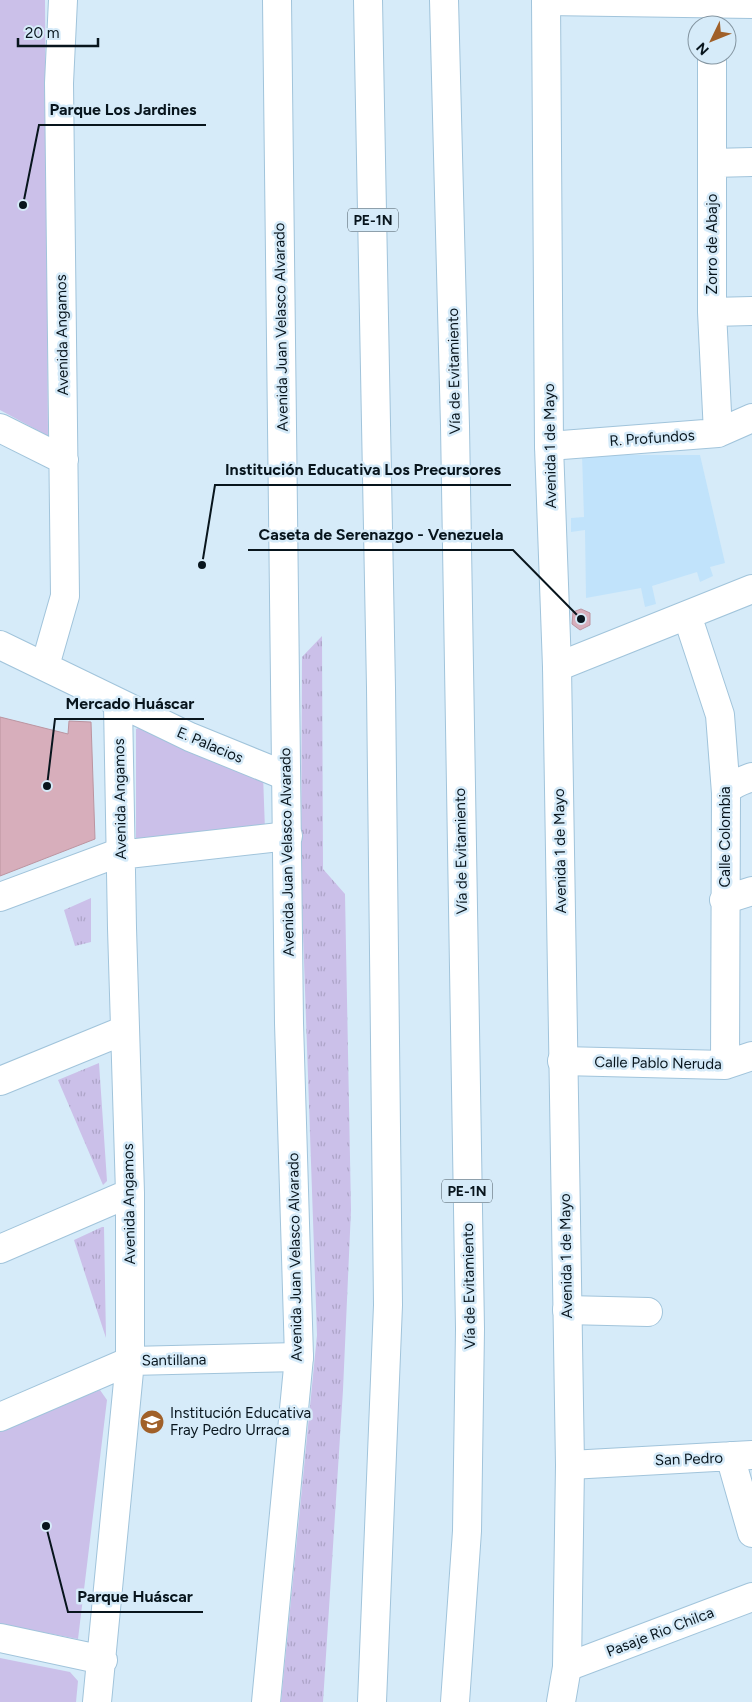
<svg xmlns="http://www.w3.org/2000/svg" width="752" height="1702" font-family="Figtree,sans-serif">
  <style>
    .built { fill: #c1e3fb }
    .grass { fill: url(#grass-tufts) }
    .green { fill: #cbc0e9 }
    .building { fill: #d7aebb; stroke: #bb94a0 }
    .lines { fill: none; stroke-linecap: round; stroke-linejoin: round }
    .minor-casing { stroke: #a1c4db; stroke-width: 30 }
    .tertiary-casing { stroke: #a1c4db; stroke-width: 30 }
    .motorway-casing { stroke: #a1c4db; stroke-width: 30 }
    .minor { stroke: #fff; stroke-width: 28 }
    .tertiary { stroke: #fff; stroke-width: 28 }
    .motorway { stroke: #fff; stroke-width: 28 }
    .labels { text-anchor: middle; stroke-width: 5; stroke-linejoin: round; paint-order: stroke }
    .shield { fill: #d6ebf9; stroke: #46555f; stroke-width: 1 }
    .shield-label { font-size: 14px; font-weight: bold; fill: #08151d }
    .street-label { font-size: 15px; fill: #08151d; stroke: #d6ebf9 }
    .poi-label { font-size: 15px; fill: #08151d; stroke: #d6ebf9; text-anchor: start }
    .leader { fill: none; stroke: #08151d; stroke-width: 2 }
    .callout-dot { fill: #08151d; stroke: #d6ebf9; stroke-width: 2 }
    .callout-label { font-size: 16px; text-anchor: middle; font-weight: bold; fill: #08151d; stroke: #d6ebf9; stroke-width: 5; stroke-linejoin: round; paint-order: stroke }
  </style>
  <defs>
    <pattern id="grass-tufts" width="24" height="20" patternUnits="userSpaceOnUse" patternTransform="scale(1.25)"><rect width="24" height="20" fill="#cbc0e9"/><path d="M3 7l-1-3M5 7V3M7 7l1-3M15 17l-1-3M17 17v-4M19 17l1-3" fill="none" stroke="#ada4c7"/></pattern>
  </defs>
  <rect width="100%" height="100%" fill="#d6ebf9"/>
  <path class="built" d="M582 455H700L725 563 710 567 713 576 700 582 697 572 652 586 656 604 645 607 641 588 586 598 585 530 571 532V518L584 517Z"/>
  <path class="grass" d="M322 636 323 869 345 894 351 1210 343 1390 323 1702H281L317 1335 301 875 302 657Z
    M91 898V942L75 946 64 910Z
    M99 1063 107 1181 103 1185 58 1080Z
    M102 1227H104L106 1338 74 1240Z"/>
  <path class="green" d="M0 0H45L48 436 0 410Z
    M143 726 263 775 265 830 136 842V729Z
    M100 1390 107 1400 78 1639 0 1624V1429Z
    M0 1658 70 1672 78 1681 76 1702H0Z"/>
  <path class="building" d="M581 609 590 613V625L580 630 572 624 573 612Z
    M0 717 68 734 69 721 91 722 95 839 0 876Z"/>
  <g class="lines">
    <defs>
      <path id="minor" d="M546 1 752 4
        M712 55V312L718 433
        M712 163 752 162
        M712 312 752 311
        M0 428 64 460
        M549 446 718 433 752 418
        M687 615 720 715 726 793 725 1065
        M0 645 190 737 286 776
        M45 666 65 596 59 83 63 0
        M557 667 752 589
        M726 793C731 783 742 781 752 777
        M0 897 110 856 288 836
        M724 900 752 891
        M562 1061 725 1065 752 1056
        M0 1081 125 1030
        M0 1249 130 1193
        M567 1310 648 1312
        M0 1417 130 1361 299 1357
        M730 1456 752 1533
        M570 1465 752 1455
        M0 1638 103 1660
        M567 1667 752 1597
        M97 1702 130 1361V1193L122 928 118 704"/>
      <path id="tertiary" d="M546 0 549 446 557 667 570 1465 567 1667 561 1702
        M266 1702 299 1357 289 1023 277 0"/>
      <path id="motorway" d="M368 0 381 688 388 1305 372 1702
        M444 0 455 426 470 1329 467 1531 455 1702"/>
    </defs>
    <use href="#minor" class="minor-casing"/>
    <use href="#tertiary" class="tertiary-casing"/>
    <use href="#motorway" class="motorway-casing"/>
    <use href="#minor" class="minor"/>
    <use href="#tertiary" class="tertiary"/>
    <use href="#motorway" class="motorway"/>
  </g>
  <defs>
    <symbol id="school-disc" viewBox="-11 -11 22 22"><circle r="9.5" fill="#a06029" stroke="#d6ebf9"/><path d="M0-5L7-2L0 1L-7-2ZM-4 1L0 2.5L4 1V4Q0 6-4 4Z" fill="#fff"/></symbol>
  </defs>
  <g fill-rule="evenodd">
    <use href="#school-disc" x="138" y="1408" width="28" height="28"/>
  </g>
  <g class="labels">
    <g class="shield">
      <rect x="348" y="208.5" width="50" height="23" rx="4"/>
      <rect x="442" y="1179.5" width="50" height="23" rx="4"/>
    </g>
    <g class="shield-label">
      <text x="373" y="225">PE-1N</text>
      <text x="467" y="1196">PE-1N</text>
    </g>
    <g class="street-label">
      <text transform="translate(712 244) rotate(-90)" y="5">Zorro de Abajo</text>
      <text transform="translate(281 327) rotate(-91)" y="5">Avenida Juan Velasco Alvarado</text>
      <text transform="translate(62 335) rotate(-91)" y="5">Avenida Angamos</text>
      <text transform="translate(454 371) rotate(-91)" y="5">Vía de Evitamiento</text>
      <text transform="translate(652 438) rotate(-4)" y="5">R. Profundos</text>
      <text transform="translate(550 446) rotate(-91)" y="5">Avenida 1 de Mayo</text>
      <text transform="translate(210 745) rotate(23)" y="5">E. Palacios</text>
      <text transform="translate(120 799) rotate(-91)" y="5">Avenida Angamos</text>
      <text transform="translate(725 837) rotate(-90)" y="5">Calle Colombia</text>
      <text transform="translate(461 851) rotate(-91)" y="5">Vía de Evitamiento</text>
      <text transform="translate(560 851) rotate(-91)" y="5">Avenida 1 de Mayo</text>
      <text transform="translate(287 852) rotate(-91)" y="5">Avenida Juan Velasco Alvarado</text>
      <text transform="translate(658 1063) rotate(1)" y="5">Calle Pablo Neruda</text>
      <text transform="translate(129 1204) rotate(-91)" y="5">Avenida Angamos</text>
      <text transform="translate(566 1256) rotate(-91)" y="5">Avenida 1 de Mayo</text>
      <text transform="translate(295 1257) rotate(-91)" y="5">Avenida Juan Velasco Alvarado</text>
      <text transform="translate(469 1286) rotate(-91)" y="5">Vía de Evitamiento</text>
      <text transform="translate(174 1360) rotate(-1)" y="5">Santillana</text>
      <text transform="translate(689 1459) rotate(-2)" y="5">San Pedro</text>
      <text transform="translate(660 1632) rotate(-21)" y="5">Pasaje Rio Chilca</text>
    </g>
    <g class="poi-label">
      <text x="170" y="1418">Institución Educativa<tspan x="170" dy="17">Fray Pedro Urraca</tspan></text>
    </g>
  </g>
  <path class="leader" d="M23 205L39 125H206M202 565L215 485H511M581 619L513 550H248M47 786L55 719H204M46 1526L68 1612H203"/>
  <g class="callout-dot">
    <circle cx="23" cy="205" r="5"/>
    <circle cx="202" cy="565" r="5"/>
    <circle cx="581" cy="619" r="5"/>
    <circle cx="47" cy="786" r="5"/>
    <circle cx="46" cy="1526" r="5"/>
  </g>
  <g class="callout-label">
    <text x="123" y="115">Parque Los Jardines</text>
    <text x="363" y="475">Institución Educativa Los Precursores</text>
    <text x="381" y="540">Caseta de Serenazgo - Venezuela</text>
    <text x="130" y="709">Mercado Huáscar</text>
    <text x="135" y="1602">Parque Huáscar</text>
  </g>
  <g transform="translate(712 40) rotate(227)"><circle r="24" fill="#d6ebf9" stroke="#8495a1"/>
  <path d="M0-4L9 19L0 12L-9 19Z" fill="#a06029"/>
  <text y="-8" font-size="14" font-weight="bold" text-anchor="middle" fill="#08151d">N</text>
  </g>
  <path d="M18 38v8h80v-8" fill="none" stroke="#08151d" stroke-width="2.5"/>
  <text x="25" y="38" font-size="15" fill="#08151d" stroke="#d6ebf9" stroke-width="4" paint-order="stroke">20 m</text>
</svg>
